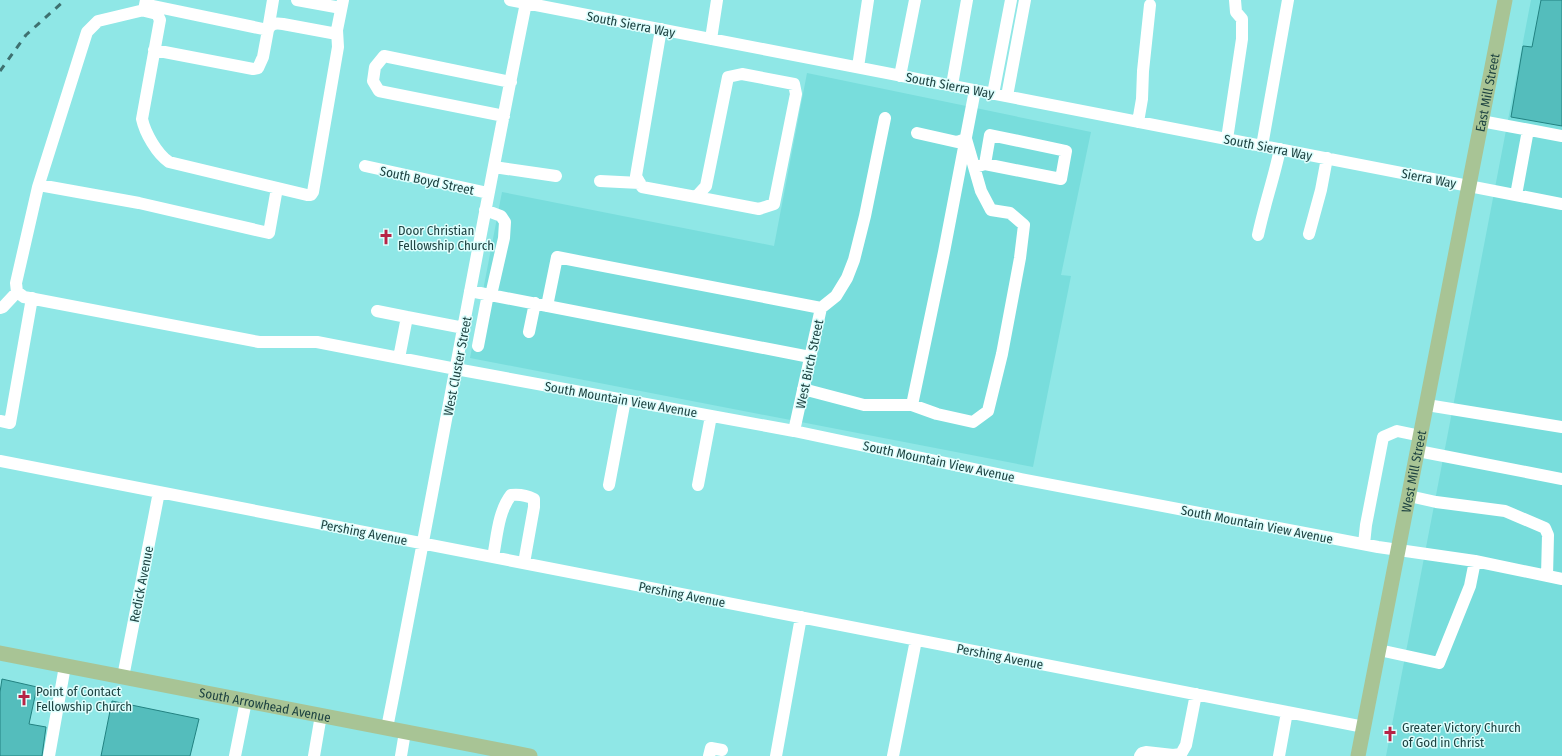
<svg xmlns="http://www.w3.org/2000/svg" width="1562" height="756" font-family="'Fira Sans Condensed',sans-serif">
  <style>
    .built { fill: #78dddc }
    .building { fill: #54bdbc; stroke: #228281 }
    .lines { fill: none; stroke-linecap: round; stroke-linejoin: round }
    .minor { stroke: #fff; stroke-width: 12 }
    .major { stroke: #a8c495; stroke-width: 15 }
    .rail { stroke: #3e7170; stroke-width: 3; stroke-dasharray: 7 7; stroke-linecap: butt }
    .labels { text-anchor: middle; stroke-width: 3; stroke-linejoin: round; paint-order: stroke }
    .street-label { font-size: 13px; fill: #1d4241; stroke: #ddfefd }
    .poi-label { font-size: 13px; fill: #1d4241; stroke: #ddfefd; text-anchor: start }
  </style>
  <rect width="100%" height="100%" fill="#8fe7e6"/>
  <path class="built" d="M1531 0H1562V756H1386Z
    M807 73 1091 132 1061 275 1071 276 1033 467 470 358 502 192 774 246Z"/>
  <path class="building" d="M1541 0H1562V126L1511 117 1523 46 1532 47Z
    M2 679 37 687 29 724 46 727 42 756H0V692Z
    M112 701 199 719 190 756H101Z"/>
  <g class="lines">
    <path class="minor" d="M146 0 144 10 145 11 157 14 160 20 142 119C145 133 157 154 169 162L307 195H311L313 192 338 47 337 30 343 0
      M297 0 341 8
      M510 0 1562 204
      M148 5 268 30 273 0
      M144 10 98 21 87 32 38 187 16 283 17 292 24 297 259 342H317L456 369 794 431 1021 479 1378 547 1475 561 1562 579
      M661 29 636 176 642 187 696 197 706 186 728 77 742 74 794 84 796 94 774 204 759 209 696 197
      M711 39 717 0
      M154 50 253 69 258 68 263 57 268 30C271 23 276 23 283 24L337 34
      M858 67 868 0
      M900 76 915 0
      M952 85 967 0
      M993 94 1011 0
      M1007 96 1025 0
      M504 116 379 91 373 81 375 67 384 56 511 82
      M1481 121 1562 136
      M1138 122 1142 99 1143 71 1150 5
      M917 133 957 142 966 139
      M966 139 981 191 991 210 1010 213 1024 225 1020 258 1002 354 988 411 973 422 937 414 912 405 944 252 975 90
      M1227 139 1242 39V19L1236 12 1235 0
      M1262 146 1288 0
      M365 166 488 193
      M494 167 556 176
      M975 167 985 164 1061 179 1066 151 990 135 985 164
      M600 181 640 183
      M39 185 139 203 269 233 277 188
      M1516 195 1528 130
      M485 210 501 216 505 222 504 238 491 295
      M1309 234 1321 190 1327 158
      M1258 235C1264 206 1274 178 1280 149
      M470 291 810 357
      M547 306 557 257 821 308
      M0 308 3 307 17 292
      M377 311 407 317
      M529 332 535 303
      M478 346 488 294
      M399 358 407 317 464 328
      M803 389 864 405H912
      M1427 405 1562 427
      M0 421 10 423 32 298
      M794 431 821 308 836 296 847 278 854 260 865 216 885 118
      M1418 451 1562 479
      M0 461 1364 727
      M609 485 625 400
      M698 485 711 416
      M1409 496 1436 502 1505 511 1545 528 1548 535 1547 576
      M1364 544 1366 525 1383 437 1397 431 1421 436
      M493 557C497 537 498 512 511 495 520 494 526 495 534 499V507L524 563
      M1379 650 1439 663 1470 586 1475 561
      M123 677 159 492
      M387 728C435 487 477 244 526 3
      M49 756 65 666
      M235 756 246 701
      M314 756 321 715
      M401 756 405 732
      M709 756 711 748 722 750
      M776 756 801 617
      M893 756 916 640
      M1140 756 1142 753 1146 752 1173 755 1181 754 1186 745 1196 694
      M1279 756 1287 712"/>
    <g class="major">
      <path id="s1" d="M0 653 530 756"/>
      <path id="s2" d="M1358 756 1505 0"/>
    </g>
    <path class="rail" d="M0 71 26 35 65 0"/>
  </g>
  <defs>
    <symbol id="church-bare" viewBox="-9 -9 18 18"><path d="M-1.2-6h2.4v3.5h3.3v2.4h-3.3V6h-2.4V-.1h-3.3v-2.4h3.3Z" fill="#b62446" stroke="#ddfefd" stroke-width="2.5" paint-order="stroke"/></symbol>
  </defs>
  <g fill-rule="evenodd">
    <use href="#church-bare" x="375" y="226" width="22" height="22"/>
    <use href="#church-bare" x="13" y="687" width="22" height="22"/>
    <use href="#church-bare" x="1379" y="723" width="22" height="22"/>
  </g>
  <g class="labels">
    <g class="street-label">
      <text transform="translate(631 24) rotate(11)" y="5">South Sierra Way</text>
      <text transform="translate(950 85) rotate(11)" y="5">South Sierra Way</text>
      <text dy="5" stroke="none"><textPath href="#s2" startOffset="676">East Mill Street</textPath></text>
      <text transform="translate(1268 147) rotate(11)" y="5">South Sierra Way</text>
      <text transform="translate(1429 178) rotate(11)" y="5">Sierra Way</text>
      <text transform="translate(427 180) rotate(12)" y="5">South Boyd Street</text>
      <text transform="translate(809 364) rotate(-78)" y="5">West Birch Street</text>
      <text transform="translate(457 366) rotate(-79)" y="5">West Cluster Street</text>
      <text transform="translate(621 399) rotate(10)" y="5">South Mountain View Avenue</text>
      <text transform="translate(939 461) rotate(12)" y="5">South Mountain View Avenue</text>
      <text dy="5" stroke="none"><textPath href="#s2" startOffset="290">West Mill Street</textPath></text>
      <text transform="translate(1257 524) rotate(11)" y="5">South Mountain View Avenue</text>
      <text transform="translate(364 532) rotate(11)" y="5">Pershing Avenue</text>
      <text transform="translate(141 584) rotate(-79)" y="5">Redick Avenue</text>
      <text transform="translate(682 594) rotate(11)" y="5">Pershing Avenue</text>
      <text transform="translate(1000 656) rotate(11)" y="5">Pershing Avenue</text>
      <text dy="5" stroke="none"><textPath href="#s1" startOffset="270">South Arrowhead Avenue</textPath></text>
    </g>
    <g class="poi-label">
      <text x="398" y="235">Door Christian<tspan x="398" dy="15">Fellowship Church</tspan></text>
      <text x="36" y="696">Point of Contact<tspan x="36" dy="15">Fellowship Church</tspan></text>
      <text x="1402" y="732">Greater Victory Church<tspan x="1402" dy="15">of God in Christ</tspan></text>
    </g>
  </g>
</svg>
